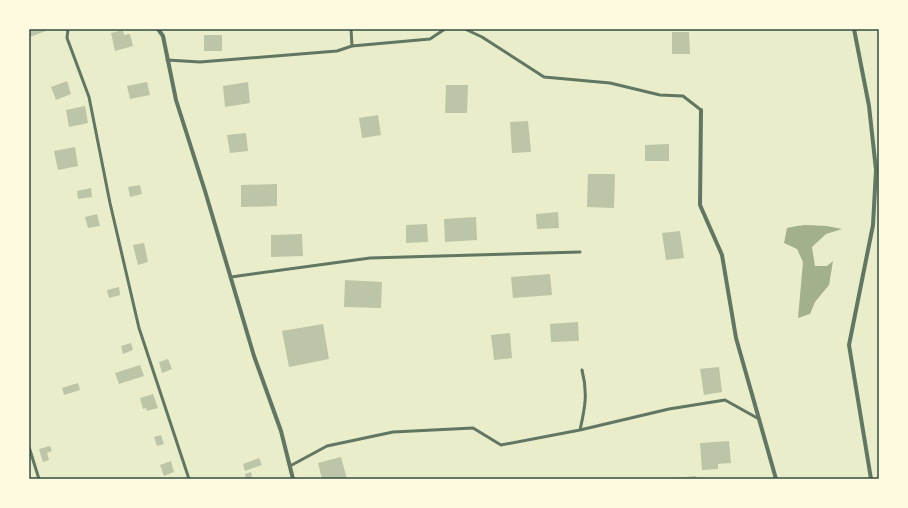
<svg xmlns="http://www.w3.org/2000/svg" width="908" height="508" font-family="'Open Sans',sans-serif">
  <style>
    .water { fill: #a3b18a }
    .building { fill: #bcc5a7 }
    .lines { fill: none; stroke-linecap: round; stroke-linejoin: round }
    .service { stroke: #617663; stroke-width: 3 }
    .minor { stroke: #617663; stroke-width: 4 }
    .neatline { fill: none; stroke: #344e41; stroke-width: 1.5 }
  </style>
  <rect width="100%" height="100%" fill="#e9edc9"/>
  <path class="water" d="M806 225 827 226 842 229 826 234 812 247 815 266H827L833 261 829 285 815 302 810 314 798 318 803 262 797 249 784 243 787 228 797 226Z"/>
  <path class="building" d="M29 29H51L30 37Z
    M123 30 124 35 130 34 133 46 115 51 111 33Z
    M672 32H689L690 54H672Z
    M204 35H222V51H204Z
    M67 81 71 94 56 100 51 87Z
    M147 82 150 95 130 99 127 86Z
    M248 82 250 103 225 107 223 86Z
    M446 85H468L467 113H445Z
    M85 106 88 123 69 127 66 110Z
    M378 115 381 135 362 138 359 118Z
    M528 121 531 152 512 153 510 122Z
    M246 133 248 151 230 153 227 135Z
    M669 144V161H645V145Z
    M75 147 78 166 58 170 54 151Z
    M588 174H615L614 208 587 207Z
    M277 184V206L241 207V185Z
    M140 185 142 194 130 197 128 187Z
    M91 188 92 197 78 199 77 191Z
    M558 212 559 228 537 229 536 214Z
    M97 214 100 226 88 228 85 217Z
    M476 217 477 240 445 242 444 219Z
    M427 224 428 242 406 243V225Z
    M680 231 684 258 666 260 662 233Z
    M302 234 303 256 271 257V235Z
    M144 243 148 262 138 265 133 245Z
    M550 274 552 295 513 298 511 277Z
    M345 280 382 282 381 308 344 307Z
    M119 287 120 295 109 298 107 290Z
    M578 322 579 341 551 342 550 324Z
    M323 324 329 359 289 367 282 331Z
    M510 333 512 358 494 360 491 335Z
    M131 343 133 350 123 354 121 346Z
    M168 359 172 369 162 373 159 362Z
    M140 365 144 376 119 384 115 373Z
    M719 367 722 392 704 395 700 369Z
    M78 383 80 390 64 395 62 388Z
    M153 394 158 408 147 411 146 408 143 409 140 398Z
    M161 435 164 444 157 446 154 437Z
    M729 441 731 463 718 464V469L702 470 700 443Z
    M50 446 52 451 47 453 49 460 43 462 39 449Z
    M341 457 347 479H322L318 463Z
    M259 458 262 465 245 471 243 464Z
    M171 461 174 472 164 476 160 465Z
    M251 472 252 477 246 479 245 474Z
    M696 476 697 479H675V478Z"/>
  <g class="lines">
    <path class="service" d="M68 29 67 38 89 97 110 203 139 328 189 479
      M465 29 482 37 544 77 610 83 660 95 683 96 701 110
      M352 46 430 39 445 29
      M167 60 200 62 337 51 352 46 351 29
      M231 277 370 258 580 252
      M580 430 669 409 725 400 759 419
      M29 447 39 479
      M290 466 327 446 393 432 473 428 501 445 580 430C585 408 588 393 582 370"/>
    <path class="minor" d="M158 29 163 36 176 100 205 191 254 356 281 431 293 479
      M854 29 869 106 876 170 873 225 849 345 871 479
      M701 110 700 205 722 255 736 338 776 479"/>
  </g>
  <rect width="908" height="508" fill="none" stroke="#fefae0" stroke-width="60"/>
  <rect x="30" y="30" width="848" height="448" class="neatline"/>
</svg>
